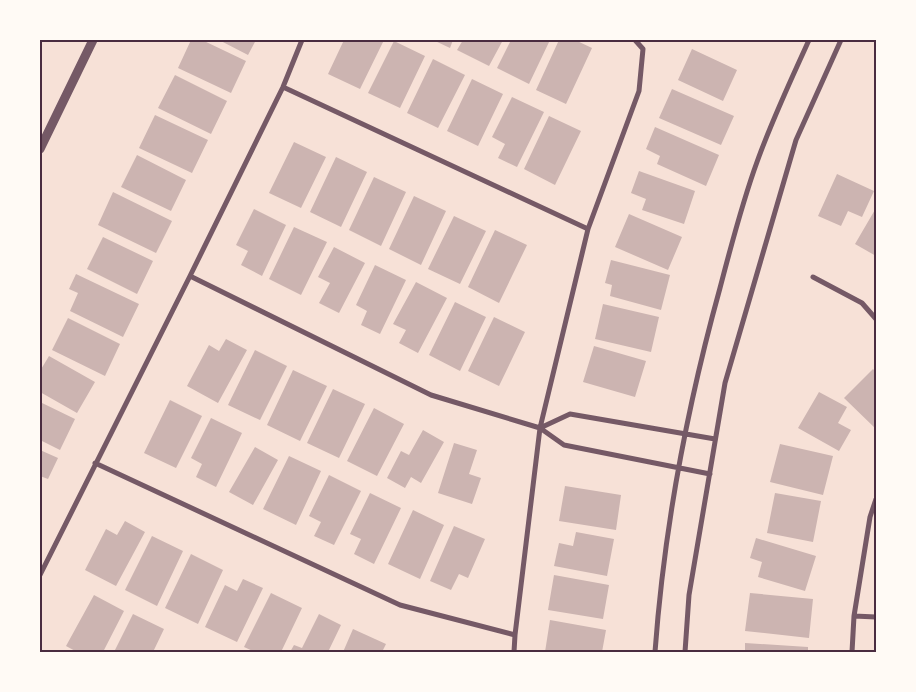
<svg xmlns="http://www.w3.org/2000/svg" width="916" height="692" font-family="'Open Sans',sans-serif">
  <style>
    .building { fill: #ccb4b1 }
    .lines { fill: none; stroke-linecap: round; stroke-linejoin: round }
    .minor { stroke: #755966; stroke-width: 5 }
    .tertiary { stroke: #755966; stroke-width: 9 }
    .neatline { fill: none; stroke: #4a2c40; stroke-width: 2 }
  </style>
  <rect width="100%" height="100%" fill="#f7e1d7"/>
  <path class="building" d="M191 40H202L246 61 231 93 178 68Z
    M219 40H256L248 55Z
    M344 40H384L360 89 328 74Z
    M433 40H453L450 48Z
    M463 40H503L489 66 457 50Z
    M511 40H550L529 84 497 68Z
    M559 40H575L592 48 566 104 536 90Z
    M394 41 425 56 400 108 368 93Z
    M692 49 737 70 723 101 678 80Z
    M433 59 465 75 438 128 407 113Z
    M175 75 227 101 211 134 158 108Z
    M472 79 503 94 478 146 447 131Z
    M672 89 734 116 721 145 659 118Z
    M512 97 544 112 517 167 498 158 505 144 492 137Z
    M155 115 208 140 192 173 139 148Z
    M549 116 581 131 555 185 524 169Z
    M655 127 719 155 706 186 657 164 660 156 646 149Z
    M294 142 326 157 301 208 269 193Z
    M137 155 186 180 171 211 121 187Z
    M336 157 367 172 341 227 310 212Z
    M639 171 695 191 684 224 642 210 646 199 631 193Z
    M837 174 874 191 862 217 848 211 841 226 818 216Z
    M374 177 406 192 381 246 349 230Z
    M113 192 172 221 156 253 98 225Z
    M414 196 446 211 421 265 389 249Z
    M876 208V256L855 244Z
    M254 209 286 225 262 276 241 265 248 251 236 245Z
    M629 214 682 237 668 270 615 247Z
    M454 216 486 231 460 284 428 269Z
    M294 227 327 242 301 295 269 279Z
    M495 230 527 245 499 303 468 287Z
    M103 237 153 261 137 294 87 269Z
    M334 247 365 263 339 313 319 303 330 283 318 277Z
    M611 260 670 275 661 310 610 296 612 285 605 283Z
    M375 265 406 280 380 334 361 325 367 311 356 305Z
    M76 274 139 304 123 337 70 311 78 293 69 289Z
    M416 282 447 298 418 353 399 343 406 330 393 324Z
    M455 302 486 317 460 371 429 355Z
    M603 304 659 317 651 352 595 339Z
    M494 317 525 332 499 386 468 371Z
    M68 318 120 344 105 376 52 350Z
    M226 339 247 350 218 403 187 386 209 345 219 351Z
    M594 346 646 361 635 397 583 382Z
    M255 350 287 366 260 420 228 405Z
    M49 356 95 382 77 413 40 392V371Z
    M873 369 876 372V429L844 398Z
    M293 370 327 386 300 441 267 425Z
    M333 389 365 404 339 458 307 443Z
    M819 392 847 407 838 423 851 430 839 451 798 428Z
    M170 400 202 416 176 468 144 453Z
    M40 402 75 419 60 450 40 440Z
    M374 408 404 424 377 476 347 461Z
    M211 418 242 433 216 487 196 477 202 464 191 458Z
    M423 430 444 442 421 483 411 477 405 488 387 478 401 451 409 455Z
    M454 443 477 450 469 474 481 478 472 504 438 493Z
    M780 444 833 456 823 495 770 482Z
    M255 447 278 460 253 505 229 492Z
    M40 450 58 458 48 479 40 476Z
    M289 456 321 471 296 525 263 509Z
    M329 475 361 491 334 545 314 536 321 522 309 516Z
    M565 486 621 495 616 530 559 521Z
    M370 493 401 508 374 564 354 554 361 539 350 534Z
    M775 493 821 501 813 542 767 533Z
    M413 510 444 525 420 579 388 564Z
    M125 521 145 532 116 586 85 570 106 529 117 535Z
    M454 526 485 539 468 578 459 574 451 590 430 581Z
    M576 532 614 539 607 576 554 566 559 543 573 546Z
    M152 536 183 551 157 606 125 590Z
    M756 538 816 556 805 591 758 577 762 562 750 558Z
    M191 554 223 570 198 624 165 608Z
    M554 575 609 585 603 619 548 610Z
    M243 579 263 588 237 642 205 627 225 585 237 591Z
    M271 593 302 608 281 652H255L244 647Z
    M750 593 813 599 809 638 745 631Z
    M94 595 124 611 103 652H77L66 646Z
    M133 614 164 629 153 652H114Z
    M319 614 341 625 328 652H290L294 645 302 648Z
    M550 620 606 630 602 652H545Z
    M353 629 386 644 382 652H343Z
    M745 643 808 647V652H745Z"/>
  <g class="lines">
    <path class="minor" d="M283 87 588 229
      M190 276 431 395 540 428 564 445 710 474
      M813 277 862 303 876 319
      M540 428 570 414 715 439
      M95 463 400 605 515 635
      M40 575 190 276 283 87 302 40
      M854 616 876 617
      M514 652 515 635 540 428 588 229 639 91 643 49 635 40
      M655 652C664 529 687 407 720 288 731 246 742 203 757 162 772 120 791 80 809 40
      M685 652 689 595 725 383 796 140 841 40
      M852 652 854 616 870 517 876 499"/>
    <path class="tertiary" d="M40 149 93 40"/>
  </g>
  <rect width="916" height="692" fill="none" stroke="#fffaf5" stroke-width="82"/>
  <rect x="41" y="41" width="834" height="610" class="neatline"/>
</svg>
